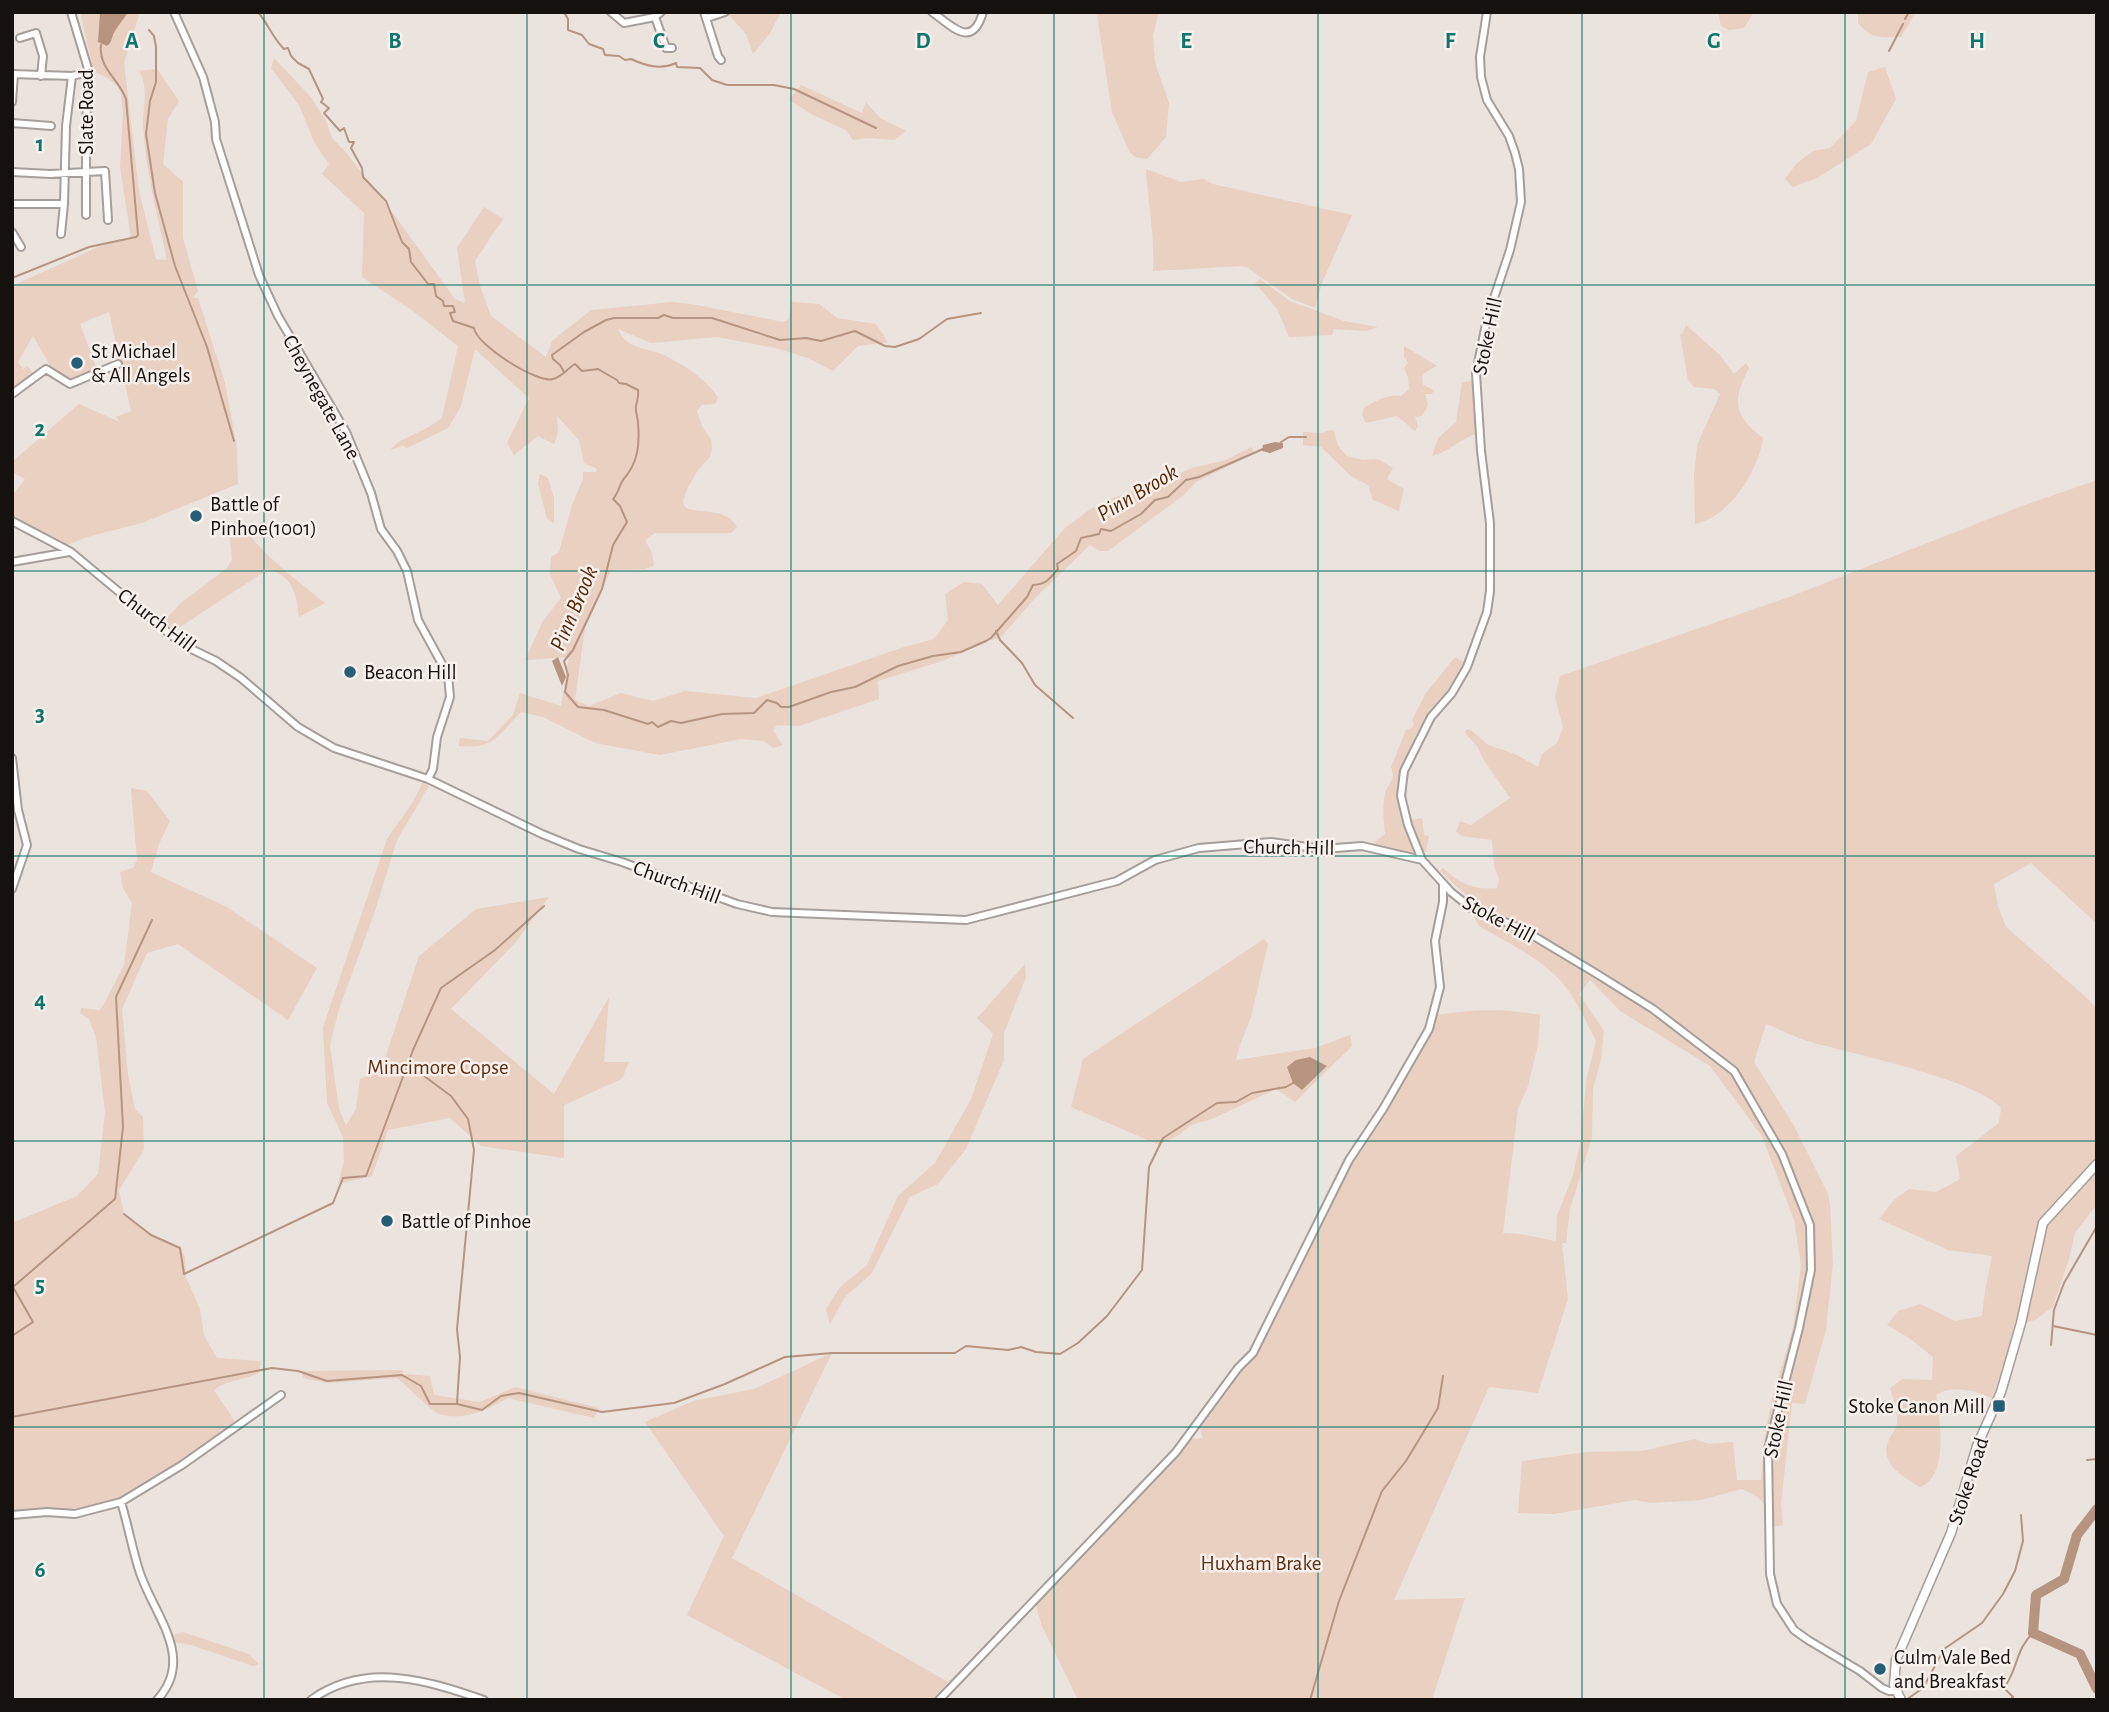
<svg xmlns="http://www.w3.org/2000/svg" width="2109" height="1712" font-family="'Alegreya Sans',sans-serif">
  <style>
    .green { fill: #e9d0c1; fill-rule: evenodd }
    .water { fill: #b7947f }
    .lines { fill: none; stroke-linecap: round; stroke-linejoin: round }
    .stream { stroke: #b7947f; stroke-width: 2 }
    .river { stroke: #b7947f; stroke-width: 10 }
    .minor-casing { stroke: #a59e9a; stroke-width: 10 }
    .major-casing { stroke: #a59e9a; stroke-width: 11 }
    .minor { stroke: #fff; stroke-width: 6 }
    .major { stroke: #fff; stroke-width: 8 }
    .grid { fill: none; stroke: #0f766e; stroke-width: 2; stroke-opacity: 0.55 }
    .poi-dot { fill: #265e78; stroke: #f8f0ec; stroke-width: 2.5 }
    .labels { text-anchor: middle; stroke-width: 5; stroke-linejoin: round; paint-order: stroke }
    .street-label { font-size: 21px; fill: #14110f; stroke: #f8f0ec }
    .poi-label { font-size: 21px; fill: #14110f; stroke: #f8f0ec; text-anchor: start }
    .park-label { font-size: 21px; fill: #5f300e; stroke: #f8f0ec }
    .water-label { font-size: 23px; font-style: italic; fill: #592b07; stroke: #f8f0ec }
    .grid-label { font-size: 23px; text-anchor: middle; font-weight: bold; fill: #0f766e; stroke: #f8f0ec; stroke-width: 5; stroke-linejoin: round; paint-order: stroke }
  </style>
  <rect width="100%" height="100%" fill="#ebe3de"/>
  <path class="green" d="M80 12H140L124 63 139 191 156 259 167 260C158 216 145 170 143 124 143 106 149 87 139 71L157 69 179 101 168 119 163 164 183 182V238L198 291 193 298H198L225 383 237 448 238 484 142 523 87 537 67 545 12 517V496L25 479 12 472V462L79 404 120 422 116 417 131 411 109 312 80 324 98 372 70 384 52 369 33 336 18 362 23 369 28 366 34 376 12 391V286L98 247 131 238 120 167 123 114 121 94 118 86 106 77 94 72Z
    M711 12H781L770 33 753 54 746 34 727 13 709 19 707 14Z
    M1088 12H1159L1153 35 1155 62 1169 103 1166 137 1147 159 1135 157 1129 151 1112 112 1097 15Z
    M1718 12H1754L1744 28 1729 30 1721 26Z
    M1858 12H1916L1901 37C1880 37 1872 40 1858 23Z
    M274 58 311 97 327 123 332 138 343 149 382 198 455 299 465 303 457 248 484 207 503 219 475 261 480 286 491 316 546 357 552 341 591 310 673 302 697 305 783 322 789 319 791 302 819 304 837 318 876 324 888 342 858 346 833 371 808 358 776 348 717 337 651 343 618 329C626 351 650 347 668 357 685 366 709 381 718 398L715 404 702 405 697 411 702 426 711 440 712 448 710 457 698 470 687 489 683 502 686 508C704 514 727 508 737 527L731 533H655L645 540 652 553 654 566 644 569 611 570 585 628 575 700 589 706 621 693 653 701 685 691 756 698 901 648 934 639 948 620 945 594 964 582 982 584 998 605 1064 529 1089 510 1112 498 1153 485 1192 468 1226 460 1251 447 1255 453 1196 482 1184 495 1108 551H1099L1090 545 1037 596 1000 638 990 640 945 660 878 681 879 699 799 726 777 725 773 730 783 745 773 748 764 741 741 739 660 755 595 743 543 717 521 712C499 734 494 750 459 746L460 738 488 741 513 715 520 693 561 706 569 657 525 660 543 621 561 598 550 574 551 557 559 552 572 505 583 479V472H596L597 469 584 463 579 440 557 416 558 432 554 444 538 436 514 455 507 443 529 398 475 349 461 406 448 428 407 448 403 446 390 450 398 442 429 427 442 418 458 346 413 311 362 277 364 213 322 174 329 164 314 142 299 105 271 68Z
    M1885 67 1896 99 1871 144 1817 178 1793 187 1785 179 1797 163 1813 151 1830 148 1856 121 1868 72Z
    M801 85 862 113 866 102 880 118 906 131 894 140 868 138 853 140 846 130 813 115 789 100Z
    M1146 169 1181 182 1203 179 1213 184 1352 215 1322 283 1315 308 1292 299 1248 268 1242 266 1153 271C1155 237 1148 203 1146 169Z
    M1260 279 1290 301 1344 321 1378 327 1366 331 1334 329 1332 335 1289 337 1277 309 1255 283Z
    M1686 325 1720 355 1734 374 1746 363 1749 368C1732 401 1733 415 1763 438 1758 471 1730 517 1695 524L1694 476 1697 445 1720 394 1714 389 1694 387 1688 380 1680 334H1682Z
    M1404 346 1437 366 1424 373 1422 377 1423 385 1434 390 1432 394H1425L1428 405 1422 416 1415 417 1418 426 1415 431 1397 416 1366 423 1362 415 1364 408C1373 402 1390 393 1401 396L1409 389 1408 377 1404 368 1408 363 1404 357Z
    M1472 381 1475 387 1476 434C1459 439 1450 452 1432 456L1438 438 1456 422 1462 382Z
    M1330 430 1334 431 1338 446 1347 456 1363 460 1378 459 1393 468 1387 479 1404 489 1399 511 1373 500 1368 485 1352 477 1321 447 1303 445V432L1322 433Z
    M540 474 548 478 554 498V523L547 519 538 483Z
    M2097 480V924L2031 863 1994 884 1998 906 2006 927 2087 998 2097 1009V1204L2075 1233 2069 1259 2053 1307 2035 1320 2016 1326 1999 1382 1992 1398C1975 1391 1953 1384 1936 1395 1940 1418 1949 1477 1920 1487 1904 1477 1880 1465 1888 1442 1890 1436 1894 1432 1896 1427 1900 1415 1893 1399 1890 1388L1902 1379 1932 1380 1933 1357 1909 1338 1887 1325 1898 1311 1921 1304 1955 1321 1982 1316 1985 1291 1992 1256 1948 1250 1879 1219 1894 1200 1909 1189 1936 1192 1960 1179 1956 1156 1999 1123 2001 1108C1979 1081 1859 1055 1822 1045 1803 1041 1784 1031 1766 1024L1754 1062 1793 1124 1828 1194 1830 1205 1833 1263 1826 1330 1805 1404 1792 1403 1781 1504 1783 1525 1770 1527 1771 1513 1758 1497 1742 1489 1701 1500 1651 1503 1635 1500 1554 1514 1518 1513 1522 1461 1587 1452 1642 1451 1695 1439 1709 1444 1733 1442 1737 1480H1761L1765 1436 1772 1399 1793 1328 1801 1265 1794 1220 1762 1136 1710 1066 1620 1011 1590 980 1579 994 1604 1031 1601 1059 1593 1089 1592 1137 1570 1209 1566 1243H1562L1568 1299 1538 1393 1489 1387 1394 1600 1465 1598 1432 1700H1078L1042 1626 1034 1599 1189 1439 1203 1438 1199 1426 1251 1352 1277 1302 1299 1250 1331 1185 1407 1068 1428 1017C1467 1009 1501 1008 1540 1015L1538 1045 1528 1086 1518 1109 1503 1233 1520 1234 1556 1241 1557 1216 1573 1175 1581 1139 1586 1081 1596 1041C1585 1020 1576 998 1560 980 1538 957 1506 942 1479 926L1475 919 1477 905 1440 871 1443 868C1459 883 1475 891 1497 888L1499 879 1494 866 1492 840 1462 836 1456 832 1460 821 1471 825 1510 798 1483 759 1477 746 1465 733 1467 729 1471 730 1488 745 1515 754 1538 767 1542 754 1557 743 1563 727 1555 697 1560 676 1792 596 2022 506Z
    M239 521C262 555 294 578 325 603L299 617C297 595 292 573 267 570L174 631 162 623 181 603 227 568 232 559 229 530Z
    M1455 657 1466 663 1457 683 1417 732 1400 775 1399 797 1403 822 1422 818 1424 835 1429 836 1426 852 1419 851 1416 860 1376 853 1375 842 1385 834C1384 821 1381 801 1387 788 1392 780 1395 777 1391 767L1406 730 1413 727 1414 723 1412 720 1426 693Z
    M423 782 429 786 397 840 375 911 339 1009 330 1045 339 1109 346 1125 356 1109 360 1079 381 1070 419 956 476 909 549 897 515 943 451 1009 554 1094 609 997 604 1062H629L622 1079 564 1105V1158L481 1146 450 1118 388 1130 372 1176 338 1184 344 1161 343 1137 327 1103 323 1027 387 839 413 802Z
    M131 788 147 791 170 821 159 844 151 872 227 907 317 968 288 1020 178 944 147 953 122 1009 128 1075 135 1109 143 1117 144 1150 119 1190 124 1214 151 1235 180 1248 185 1257 186 1277 200 1309 204 1335 217 1358 261 1361 259 1373C245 1380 227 1380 214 1390L236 1423 183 1461 120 1499 86 1508 12 1511V1223L77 1196 98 1174 105 1112 96 1037 89 1019 80 1013 81 1008 99 1010 103 1006 124 965 132 903 123 888 120 872 133 868 137 860Z
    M1264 939 1268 944 1251 1017 1240 1045 1236 1060 1315 1048 1350 1035 1352 1046 1295 1102 1276 1089 1212 1119 1191 1125 1179 1135 1159 1145 1071 1107 1083 1059ZM1309 1057 1327 1066 1302 1090Z
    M1025 964 1026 977 1004 1033V1060L966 1149 938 1184 910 1197 872 1273 845 1297 830 1324 826 1309 840 1287 867 1265 898 1196 935 1163 971 1099 993 1034 977 1018Z
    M832 1353 732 1558 948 1682 932 1700H846L687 1615 724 1536 645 1422 693 1401 754 1389Z
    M402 1370 403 1374 430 1376 434 1395 480 1402 515 1387 599 1408 594 1418 508 1398C488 1409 463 1422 439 1414 430 1410 406 1385 397 1378L327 1383 303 1378 302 1371Z
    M183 1632 249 1654 259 1664 253 1666 191 1645 173 1642 170 1636Z"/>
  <path class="water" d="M100 12H128C124 19 119 24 115 31 111 37 113 41 107 46L98 42Z
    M1275 442 1283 443V448L1270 453 1262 451 1263 445Z
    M558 657 566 677 562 686 552 661Z
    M1310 1057 1327 1066 1302 1090 1293 1083 1287 1067 1296 1060Z"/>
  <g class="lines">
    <path class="stream" d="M258 12C268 24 273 38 284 49L288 48 291 56 298 63 309 69 323 99 321 102 329 108 324 113 340 131 344 128 349 142H354L351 148 362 168 363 177 386 201 402 242 409 249 411 262 428 284H434L436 296 443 301 444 306H453L455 312 450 313 453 321 474 328C476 345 538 384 553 379 562 377 568 368 575 364L582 371 598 369 617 380 619 383 626 384 638 390C639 397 637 400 636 406 635 411 638 418 638 423 640 445 638 463 623 480 619 486 618 494 613 499L620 506 627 522 613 545 602 589 573 650 564 661 568 675 565 692 578 707 604 710 648 724 652 722 658 727 671 721 681 723 722 714 754 713 767 700 777 703 781 707H789L831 692 855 687 898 666 933 656 961 652 986 641 991 638 1027 597 1033 585C1047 584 1049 579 1058 569L1057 564 1076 551 1081 538 1099 534 1101 529 1111 531 1141 514 1155 500 1168 497 1186 480 1199 477 1263 449
      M564 12 568 19V30L582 35 589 44 603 49 605 55 619 56 625 60 631 59C646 66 661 70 676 63L677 67 700 68 712 80 727 85H774L794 89 876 128
      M1905 19 1909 12
      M149 30 154 36 156 47V82L150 101 146 134 155 193 175 266 207 347 234 441
      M1889 51 1903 24
      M12 278 89 247 136 237 138 235 126 99C119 79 98 68 101 45
      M564 372 560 365 553 359 552 355 584 332 606 320 614 318H658L664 315 673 318H712L780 340 806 338 821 341 855 331 885 346 895 347 919 339 947 319 981 313
      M1281 442 1289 437H1306
      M996 631 1000 640 1022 663 1035 685 1073 718
      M408 1064 451 1096 468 1119 474 1150 457 1329 460 1357 457 1403
      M124 1214 151 1235 180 1248 184 1274 333 1203 343 1178 366 1176 413 1050 441 988 495 950 544 906
      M2053 1326 2097 1335
      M12 1336 33 1322 13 1287 115 1199 123 1127 116 997 152 920
      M2051 1345 2054 1310 2064 1283 2097 1226
      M12 1417 272 1368 298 1371 327 1381 402 1375 421 1386 430 1404H457L482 1410 501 1396 519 1393 602 1412 674 1403 725 1384 785 1357 832 1353H955L966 1346 1008 1350 1021 1347 1036 1352 1060 1354 1078 1343 1107 1316 1142 1270 1149 1167 1163 1138 1217 1103 1236 1102 1252 1093 1286 1087 1293 1083
      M2087 1460 2097 1459
      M1310 1700 1339 1601 1382 1491 1406 1461 1438 1408 1443 1376
      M1906 1700 1923 1688 1944 1649 1982 1623 2003 1594 2015 1571 2023 1541 2021 1515
      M2010 1700 2013 1697 2004 1688C2019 1667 2015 1650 2033 1633"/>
    <path class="river" d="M2097 1509 2077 1535 2064 1579 2036 1595 2033 1633 2080 1654 2097 1689"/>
    <defs>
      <path id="minor" d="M71 12 89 72 86 123V215
        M174 12 203 77 215 122 216 139 259 275 278 316 346 432 371 493 381 529 397 551 407 571 418 620 448 675 450 697 437 737 433 769 428 779
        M611 12 624 23 655 17 661 12
        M704 12 718 56 721 60
        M932 12C952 26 972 50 983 12
        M1487 12 1480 57 1481 77 1487 100 1509 136 1515 153 1519 169 1521 202 1510 250 1487 319 1476 373 1481 451 1490 523V591L1487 612 1467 667 1452 693 1431 717 1404 771 1401 796 1408 825 1422 860 1451 892 1471 908 1522 929 1597 974 1653 1009 1734 1071 1782 1154 1810 1225 1811 1270 1799 1328 1768 1449 1770 1574 1777 1604 1794 1630 1808 1640 1860 1671 1882 1688 1889 1691H1895
        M655 17 666 48H672
        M707 18 725 12
        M20 38 36 33 43 56 41 76
        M12 74 72 76 89 72
        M12 102 14 74
        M12 123 51 126
        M12 172 50 174 105 171 108 220
        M12 204H64L61 234
        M64 204 66 126 72 76
        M12 232 21 247
        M12 394 46 369 70 384 118 364
        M12 521 71 552 183 645 216 661 241 678 298 727 334 748 428 779 542 834 579 849 622 862 737 904 772 912 966 920 1117 881 1155 860 1199 848 1271 842 1322 849 1362 846 1422 860
        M12 562 69 552
        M12 758 18 810 27 845 12 889
        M121 1502C128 1525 132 1548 139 1570 152 1613 197 1657 157 1700
        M12 1515 47 1512 75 1514 121 1502 182 1465 281 1395
        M311 1700C365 1661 427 1680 484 1700
        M939 1700 1176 1452 1238 1368 1253 1353 1349 1160 1383 1109 1429 1029 1440 987 1435 941 1443 902V885"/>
      <path id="major" d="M1901 1700 1894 1685 1896 1660 1951 1533 1977 1446 2001 1392 2021 1323 2043 1223 2097 1164"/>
    </defs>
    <use href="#minor" class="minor-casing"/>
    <use href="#major" class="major-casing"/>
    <use href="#minor" class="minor"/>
    <use href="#major" class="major"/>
  </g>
  <path class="grid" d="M264 12V1700M527 12V1700M791 12V1700M1054 12V1700M1318 12V1700M1582 12V1700M1845 12V1700M12 285H2097M12 571H2097M12 856H2097M12 1141H2097M12 1427H2097"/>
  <g class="poi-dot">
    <circle cx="77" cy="363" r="7"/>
    <circle cx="196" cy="516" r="7"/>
    <circle cx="350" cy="672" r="7"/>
    <circle cx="387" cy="1221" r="7"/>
    <rect x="1992" y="1399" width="14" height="14" rx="3.5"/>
    <circle cx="1880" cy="1669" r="7"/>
  </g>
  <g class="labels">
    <g class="street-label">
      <text transform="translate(86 112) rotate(-90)" y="7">Slate Road</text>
      <text transform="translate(1487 336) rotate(-78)" y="7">Stoke Hill</text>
      <text transform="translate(322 397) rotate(61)" y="7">Cheynegate Lane</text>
      <text transform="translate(157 620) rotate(37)" y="7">Church Hill</text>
      <text transform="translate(1289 847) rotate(1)" y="7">Church Hill</text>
      <text transform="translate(677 882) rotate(20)" y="7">Church Hill</text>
      <text transform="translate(1499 919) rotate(28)" y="7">Stoke Hill</text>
      <text transform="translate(1778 1419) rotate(-78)" y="7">Stoke Hill</text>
      <text transform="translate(1968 1481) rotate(-72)" y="7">Stoke Road</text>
    </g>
    <g class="poi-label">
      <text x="91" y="358">St Michael<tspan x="91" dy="24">&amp; All Angels</tspan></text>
      <text x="210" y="511">Battle of<tspan x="210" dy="24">Pinhoe(1001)</tspan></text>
      <text x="364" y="679">Beacon Hill</text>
      <text x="401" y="1228">Battle of Pinhoe</text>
      <text x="1985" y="1413" text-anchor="end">Stoke Canon Mill</text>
      <text x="1894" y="1664">Culm Vale Bed<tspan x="1894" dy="24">and Breakfast</tspan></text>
    </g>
    <g class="park-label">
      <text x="438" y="1074">Mincimore Copse</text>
      <text x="1261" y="1570">Huxham Brake</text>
    </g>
    <g class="water-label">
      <text transform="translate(1137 492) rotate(-31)" y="8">Pinn Brook</text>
      <text transform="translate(573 608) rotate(-67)" y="8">Pinn Brook</text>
    </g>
  </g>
  <g class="grid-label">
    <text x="132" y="48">A</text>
    <text x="395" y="48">B</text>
    <text x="659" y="48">C</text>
    <text x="923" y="48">D</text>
    <text x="1186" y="48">E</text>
    <text x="1450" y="48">F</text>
    <text x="1714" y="48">G</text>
    <text x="1977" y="48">H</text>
    <text x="40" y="151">1</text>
    <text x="40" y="436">2</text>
    <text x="40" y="721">3</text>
    <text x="40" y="1007">4</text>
    <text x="40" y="1292">5</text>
    <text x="40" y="1577">6</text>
  </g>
  <rect width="2109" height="1712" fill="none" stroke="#14110f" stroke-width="28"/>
</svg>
